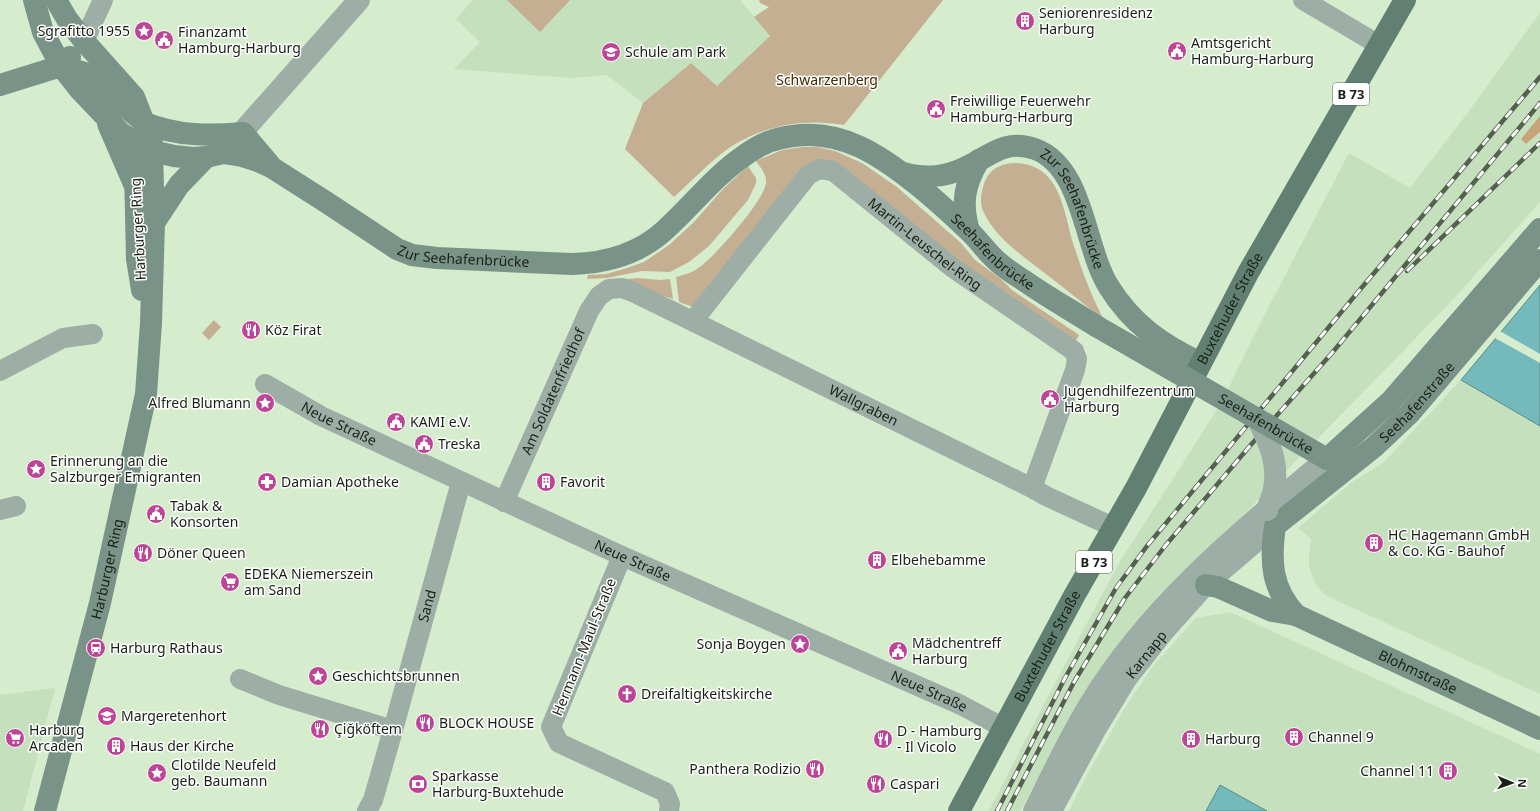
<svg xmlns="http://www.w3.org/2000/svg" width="1540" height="811" font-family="'Noto Sans',sans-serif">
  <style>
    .built { fill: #c5e0bc }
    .green { fill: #c4af93 }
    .forest { fill: #c4a478 }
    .water { fill: #74b9bc; stroke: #588b8a }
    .pier { fill: #d5eccd }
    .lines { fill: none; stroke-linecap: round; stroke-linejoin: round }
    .minor { stroke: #9daea7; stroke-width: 20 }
    .tertiary { stroke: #9daea7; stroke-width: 22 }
    .secondary { stroke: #7a9389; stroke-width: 22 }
    .primary { stroke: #618073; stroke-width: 22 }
    .rail-casing { stroke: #54614f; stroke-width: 4.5 }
    .rail { stroke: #fff; stroke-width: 3; stroke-dasharray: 9; stroke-linecap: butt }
    .tertiary-bridge { stroke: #9daea7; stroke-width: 22 }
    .secondary-bridge { stroke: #7a9389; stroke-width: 22 }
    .labels { text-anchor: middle; stroke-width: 3; stroke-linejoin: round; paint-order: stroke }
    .shield { fill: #fff; stroke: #5d635b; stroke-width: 1 }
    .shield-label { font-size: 13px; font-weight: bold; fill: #182015 }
    .poi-label { font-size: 14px; fill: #182015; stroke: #fff; text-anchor: start }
    .park-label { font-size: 14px; fill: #3e2802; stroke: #fff }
    .street-label { font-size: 14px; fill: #182015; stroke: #fff }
  </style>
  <rect width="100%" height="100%" fill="#d5eccd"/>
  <path class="built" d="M473 0H740L770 36 717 87 691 63 643 103 607 75 571 78 454 69 480 42 456 19Z
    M1540 13V116L1521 139 1527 144 1540 132V202L1448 305 1134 627 1082 699 1020 811H989L1045 702 1119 563 1222 402 1253 337 1349 153 1410 188 1466 115Z
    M1461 380 1540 426V694L1327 596 1320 590 1314 581 1309 566V554L1311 539 1298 528 1352 482 1383 463Z
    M1230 612 1540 754V811H1267L1220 785 1206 811H1069L1087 775 1123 711 1152 667 1196 618Z
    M55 688 23 811H0V695Z"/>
  <path class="green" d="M507 0H570L540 32Z
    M759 0H943L844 125C805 118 766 125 732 146 711 160 693 180 674 197L625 149 643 103 691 63 717 86 770 36 754 17 769 7 760 3Z
    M803 147H818L835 151 862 163 897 187 961 243 975 260 1001 279 1012 290 1079 335 1074 344 824 163 693 307 679 302 676 277C683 275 691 273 697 269 712 260 765 200 766 183 767 174 760 167 756 161L782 150Z
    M1014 163C1063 164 1063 214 1075 249 1083 274 1092 297 1104 320 1083 303 1063 287 1042 271 1020 254 997 239 984 213 979 204 981 193 984 184 989 169 1000 164 1014 163Z
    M748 166 756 178V183L748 200 709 246 689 262 670 272 642 271 607 278 587 279 588 275 606 274 624 269 644 262 669 245 694 222 722 190Z
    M638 278 660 280 670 279 673 299 635 287 625 279Z
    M214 320 221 327 209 340 202 333Z"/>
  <path class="forest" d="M1540 116V132L1526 144 1521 139Z"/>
  <path class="water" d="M1540 285V426L1461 380Z
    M1220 785 1267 811H1206Z"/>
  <path class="pier" d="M1500 331 1540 354V363L1495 338Z"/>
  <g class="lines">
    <g class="minor">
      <path d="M1303 0 1379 45"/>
      <path d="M84 41 103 0"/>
      <path id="s1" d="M693 321 808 175 819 169 833 171 953 268 1074 351 1077 359 1075 370 1032 488"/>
      <path d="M0 371 63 338 93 334"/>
      <path id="s2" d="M265 384 321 416 622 556 961 705 1004 728"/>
      <path id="s3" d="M504 502 589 311 599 296 609 289 622 288 633 292 1032 488 1046 496 1113 527"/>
      <path d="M0 510 16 506"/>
      <path d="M622 556 551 727 559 743 665 792 670 804 669 811"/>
      <path d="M240 679 279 695 393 730"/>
      <path id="s4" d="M367 811 373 800 393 730 461 482"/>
      <path id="s5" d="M1052 811 1096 730 1127 679 1164 632 1206 585 1275 526"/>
    </g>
    <path class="tertiary" d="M229 147 359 0
      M1034 811C1052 775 1069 738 1090 704 1150 605 1240 532 1327 459"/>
    <g class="secondary">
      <path id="s6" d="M34 0 43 32 61 66 80 90 121 133 143 147 152 151 174 156 193 158 206 157 223 153 242 156 258 161 271 167 326 202 397 249 412 255 437 258 572 264C606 263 640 253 665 230 683 214 699 195 717 178 732 164 749 150 768 142 776 139 785 137 793 136 841 129 880 155 916 184 934 198 951 214 968 230 979 240 987 253 998 262 1008 271 1019 277 1029 284 1051 299 1074 312 1096 326"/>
      <path d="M61 66 85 73 145 123C176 136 210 136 243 133L270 165"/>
      <path d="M0 85 61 66 70 57"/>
      <path d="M108 124 134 184"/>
      <path id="s7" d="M903 173C922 178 938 178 957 171 986 161 1001 137 1035 149 1084 167 1084 248 1109 287 1132 324 1162 345 1201 363"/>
      <path d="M154 223 179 185 206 157"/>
      <path d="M969 231C961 203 964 185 979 160"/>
      <path d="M142 290 137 259 135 170C138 158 142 143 153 136"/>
      <path d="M1327 459 1391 401 1540 229"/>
      <path id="s8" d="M1206 585 1218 587 1272 611 1296 615 1540 729"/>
      <path id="s9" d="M1296 615C1271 588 1270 561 1275 526L1374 447 1409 414 1540 260"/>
      <path id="s10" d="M45 811 100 603 146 394 151 323 154 223 152 151 150 138 134 97 84 41 67 19 56 0"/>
    </g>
    <path class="primary" id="s11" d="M959 811 1074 596 1136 488 1248 273 1405 0"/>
    <defs>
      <path id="rail" d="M1407 271 1540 143
        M997 811 1065 678 1116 588 1147 546 1358 292 1540 77
        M1007 811 1074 682 1125 598 1165 546 1249 447 1332 353 1540 103"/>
    </defs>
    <use href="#rail" class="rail-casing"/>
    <use href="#rail" class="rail"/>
    <path class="tertiary-bridge" d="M1258 420C1269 442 1279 463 1274 489 1273 496 1269 503 1267 510"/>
    <path class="secondary-bridge" id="s12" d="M1096 326 1327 459"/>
  </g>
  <defs>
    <symbol id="building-disc" viewBox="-11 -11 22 22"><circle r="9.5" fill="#be4497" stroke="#fff"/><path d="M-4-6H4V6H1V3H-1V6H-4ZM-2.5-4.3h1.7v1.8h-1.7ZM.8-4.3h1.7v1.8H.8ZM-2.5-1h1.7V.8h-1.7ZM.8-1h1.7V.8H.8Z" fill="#fff"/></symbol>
    <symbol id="sight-disc" viewBox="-11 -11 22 22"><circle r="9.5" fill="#be4497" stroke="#fff"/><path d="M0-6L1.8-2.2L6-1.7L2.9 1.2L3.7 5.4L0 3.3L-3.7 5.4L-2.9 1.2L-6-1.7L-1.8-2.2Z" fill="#fff"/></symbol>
    <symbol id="civic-disc" viewBox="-11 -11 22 22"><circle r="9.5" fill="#be4497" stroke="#fff"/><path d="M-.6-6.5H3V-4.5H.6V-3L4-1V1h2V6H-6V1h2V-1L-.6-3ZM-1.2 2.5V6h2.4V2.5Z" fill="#fff"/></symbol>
    <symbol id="school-disc" viewBox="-11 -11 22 22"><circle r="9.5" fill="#be4497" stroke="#fff"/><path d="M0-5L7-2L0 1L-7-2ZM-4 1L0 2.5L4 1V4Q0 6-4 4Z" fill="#fff"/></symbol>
    <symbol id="restaurant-disc" viewBox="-11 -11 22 22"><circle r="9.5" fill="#be4497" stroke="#fff"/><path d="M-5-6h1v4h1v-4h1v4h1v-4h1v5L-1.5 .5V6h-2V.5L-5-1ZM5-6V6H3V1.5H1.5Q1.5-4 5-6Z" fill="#fff"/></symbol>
    <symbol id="pharmacy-disc" viewBox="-11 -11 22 22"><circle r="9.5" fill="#be4497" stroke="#fff"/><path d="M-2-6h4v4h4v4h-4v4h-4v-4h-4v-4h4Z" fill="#fff"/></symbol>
    <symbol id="supermarket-disc" viewBox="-11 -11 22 22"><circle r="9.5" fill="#be4497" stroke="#fff"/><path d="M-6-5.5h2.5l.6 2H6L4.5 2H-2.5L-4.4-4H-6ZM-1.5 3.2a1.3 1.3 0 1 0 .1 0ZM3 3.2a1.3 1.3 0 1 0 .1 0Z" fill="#fff"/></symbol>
    <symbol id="station-disc" viewBox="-11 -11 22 22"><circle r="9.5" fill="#be4497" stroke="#fff"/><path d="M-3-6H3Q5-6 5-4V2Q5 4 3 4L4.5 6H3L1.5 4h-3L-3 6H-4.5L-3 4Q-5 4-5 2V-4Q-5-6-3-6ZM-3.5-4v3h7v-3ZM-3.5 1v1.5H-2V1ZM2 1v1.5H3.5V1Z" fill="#fff"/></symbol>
    <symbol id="church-disc" viewBox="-11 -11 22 22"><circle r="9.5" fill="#be4497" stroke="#fff"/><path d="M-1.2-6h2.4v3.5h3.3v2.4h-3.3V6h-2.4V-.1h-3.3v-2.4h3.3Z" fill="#fff"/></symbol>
    <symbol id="bank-disc" viewBox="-11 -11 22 22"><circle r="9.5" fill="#be4497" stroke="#fff"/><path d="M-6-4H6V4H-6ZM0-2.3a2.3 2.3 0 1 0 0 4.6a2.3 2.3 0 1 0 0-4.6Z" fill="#fff"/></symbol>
  </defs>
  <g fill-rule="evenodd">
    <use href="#building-disc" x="1014" y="10" width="22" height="22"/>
    <use href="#sight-disc" x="133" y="20" width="22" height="22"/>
    <use href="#civic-disc" x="153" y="29" width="22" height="22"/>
    <use href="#civic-disc" x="1166" y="40" width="22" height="22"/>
    <use href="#school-disc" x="600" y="41" width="22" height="22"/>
    <use href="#civic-disc" x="925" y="98" width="22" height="22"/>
    <use href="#restaurant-disc" x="240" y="319" width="22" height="22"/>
    <use href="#civic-disc" x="1039" y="388" width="22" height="22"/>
    <use href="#sight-disc" x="254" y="392" width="22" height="22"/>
    <use href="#civic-disc" x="385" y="411" width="22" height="22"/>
    <use href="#civic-disc" x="413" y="433" width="22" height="22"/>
    <use href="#sight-disc" x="25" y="458" width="22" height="22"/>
    <use href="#pharmacy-disc" x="256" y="471" width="22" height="22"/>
    <use href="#building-disc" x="535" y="471" width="22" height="22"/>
    <use href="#civic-disc" x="145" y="503" width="22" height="22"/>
    <use href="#building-disc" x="1363" y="532" width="22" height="22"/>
    <use href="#restaurant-disc" x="132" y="542" width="22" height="22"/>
    <use href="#building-disc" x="866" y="549" width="22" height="22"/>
    <use href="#supermarket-disc" x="219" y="571" width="22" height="22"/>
    <use href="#sight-disc" x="789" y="633" width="22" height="22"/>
    <use href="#station-disc" x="85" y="637" width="22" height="22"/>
    <use href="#civic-disc" x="887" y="640" width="22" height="22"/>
    <use href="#sight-disc" x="307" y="665" width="22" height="22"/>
    <use href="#church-disc" x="616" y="683" width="22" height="22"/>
    <use href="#school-disc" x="96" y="705" width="22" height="22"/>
    <use href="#restaurant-disc" x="414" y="712" width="22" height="22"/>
    <use href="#restaurant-disc" x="309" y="718" width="22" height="22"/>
    <use href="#building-disc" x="1283" y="726" width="22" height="22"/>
    <use href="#supermarket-disc" x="4" y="727" width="22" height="22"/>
    <use href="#restaurant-disc" x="872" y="728" width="22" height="22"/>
    <use href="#building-disc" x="1180" y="728" width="22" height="22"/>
    <use href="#building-disc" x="105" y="735" width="22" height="22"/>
    <use href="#restaurant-disc" x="804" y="758" width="22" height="22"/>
    <use href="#building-disc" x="1437" y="760" width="22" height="22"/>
    <use href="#sight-disc" x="146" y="762" width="22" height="22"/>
    <use href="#bank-disc" x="407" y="773" width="22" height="22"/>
    <use href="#restaurant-disc" x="865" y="773" width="22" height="22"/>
  </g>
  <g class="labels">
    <g class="shield">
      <rect x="1333" y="83" width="36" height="22" rx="3"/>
      <rect x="1076" y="551" width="36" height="22" rx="3"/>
    </g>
    <g class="shield-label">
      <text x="1351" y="99">B 73</text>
      <text x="1094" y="567">B 73</text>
    </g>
    <g class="poi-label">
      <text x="1039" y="18">Seniorenresidenz<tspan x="1039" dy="16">Harburg</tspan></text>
      <text x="130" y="36" text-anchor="end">Sgrafitto 1955</text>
      <text x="178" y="37">Finanzamt<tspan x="178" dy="16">Hamburg-Harburg</tspan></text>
      <text x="1191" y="48">Amtsgericht<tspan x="1191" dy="16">Hamburg-Harburg</tspan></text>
      <text x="625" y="57">Schule am Park</text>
      <text x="950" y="106">Freiwillige Feuerwehr<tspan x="950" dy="16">Hamburg-Harburg</tspan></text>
      <text x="265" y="335">Köz Firat</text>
      <text x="1064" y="396">Jugendhilfezentrum<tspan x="1064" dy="16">Harburg</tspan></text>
      <text x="251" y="408" text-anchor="end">Alfred Blumann</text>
      <text x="410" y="427">KAMI e.V.</text>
      <text x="438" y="449">Treska</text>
      <text x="50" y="466">Erinnerung an die<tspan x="50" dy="16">Salzburger Emigranten</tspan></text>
      <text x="281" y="487">Damian Apotheke</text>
      <text x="560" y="487">Favorit</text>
      <text x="170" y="511">Tabak &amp;<tspan x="170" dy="16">Konsorten</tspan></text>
      <text x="1388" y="540">HC Hagemann GmbH<tspan x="1388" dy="16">&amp; Co. KG - Bauhof</tspan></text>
      <text x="157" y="558">Döner Queen</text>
      <text x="891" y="565">Elbehebamme</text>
      <text x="244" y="579">EDEKA Niemerszein<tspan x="244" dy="16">am Sand</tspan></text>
      <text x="912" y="648">Mädchentreff<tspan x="912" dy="16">Harburg</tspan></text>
      <text x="786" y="649" text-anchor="end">Sonja Boygen</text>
      <text x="110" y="653">Harburg Rathaus</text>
      <text x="332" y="681">Geschichtsbrunnen</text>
      <text x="641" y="699">Dreifaltigkeitskirche</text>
      <text x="121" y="721">Margeretenhort</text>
      <text x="439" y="728">BLOCK HOUSE</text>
      <text x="334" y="734">Çiğköftem</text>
      <text x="29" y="735">Harburg<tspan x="29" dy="16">Arcaden</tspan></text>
      <text x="897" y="736">D - Hamburg<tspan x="897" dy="16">- Il Vicolo</tspan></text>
      <text x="1308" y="742">Channel 9</text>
      <text x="1205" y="744">Harburg</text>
      <text x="130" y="751">Haus der Kirche</text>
      <text x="171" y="770">Clotilde Neufeld<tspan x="171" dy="16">geb. Baumann</tspan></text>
      <text x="801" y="774" text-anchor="end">Panthera Rodizio</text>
      <text x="1434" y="776" text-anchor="end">Channel 11</text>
      <text x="432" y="781">Sparkasse<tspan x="432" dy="16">Harburg-Buxtehude</tspan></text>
      <text x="890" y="789">Caspari</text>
    </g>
    <g class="park-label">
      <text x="827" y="85">Schwarzenberg</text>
    </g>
    <g class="street-label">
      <text dy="5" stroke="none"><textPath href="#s7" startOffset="213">Zur Seehafenbrücke</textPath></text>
      <text transform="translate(138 229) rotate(-93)" y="5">Harburger Ring</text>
      <text dy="5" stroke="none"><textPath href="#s1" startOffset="330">Martin-Leuschel-Ring</textPath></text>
      <text dy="5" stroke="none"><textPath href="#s6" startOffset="1149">Seehafenbrücke</textPath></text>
      <text dy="5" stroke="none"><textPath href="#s6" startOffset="538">Zur Seehafenbrücke</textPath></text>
      <text dy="5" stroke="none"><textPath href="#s11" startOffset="571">Buxtehuder Straße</textPath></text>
      <text dy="5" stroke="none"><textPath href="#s3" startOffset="121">Am Soldatenfriedhof</textPath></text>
      <text dy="5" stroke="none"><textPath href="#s9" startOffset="284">Seehafenstraße</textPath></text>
      <text dy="5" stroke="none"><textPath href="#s3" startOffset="521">Wallgraben</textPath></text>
      <text dy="5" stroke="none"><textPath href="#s2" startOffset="84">Neue Straße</textPath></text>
      <text dy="5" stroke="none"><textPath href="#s12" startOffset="196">Seehafenbrücke</textPath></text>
      <text dy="5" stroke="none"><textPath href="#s2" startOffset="408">Neue Straße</textPath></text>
      <text dy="5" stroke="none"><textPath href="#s10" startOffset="250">Harburger Ring</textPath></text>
      <text dy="5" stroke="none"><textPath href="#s4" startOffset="214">Sand</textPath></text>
      <text dy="5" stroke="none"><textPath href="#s11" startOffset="187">Buxtehuder Straße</textPath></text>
      <text transform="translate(584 647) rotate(-68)" y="5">Hermann-Maul-Straße</text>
      <text dy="5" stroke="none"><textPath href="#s5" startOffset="183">Karnapp</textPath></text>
      <text dy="5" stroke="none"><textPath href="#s8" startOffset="230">Blohmstraße</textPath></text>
      <text dy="5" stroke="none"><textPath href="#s2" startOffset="732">Neue Straße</textPath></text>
    </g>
  </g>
  <g transform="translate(1512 783) rotate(92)" stroke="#ffffff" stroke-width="3" paint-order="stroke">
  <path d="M0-3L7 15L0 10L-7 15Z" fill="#182015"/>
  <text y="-6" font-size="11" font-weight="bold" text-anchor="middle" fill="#182015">N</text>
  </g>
</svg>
